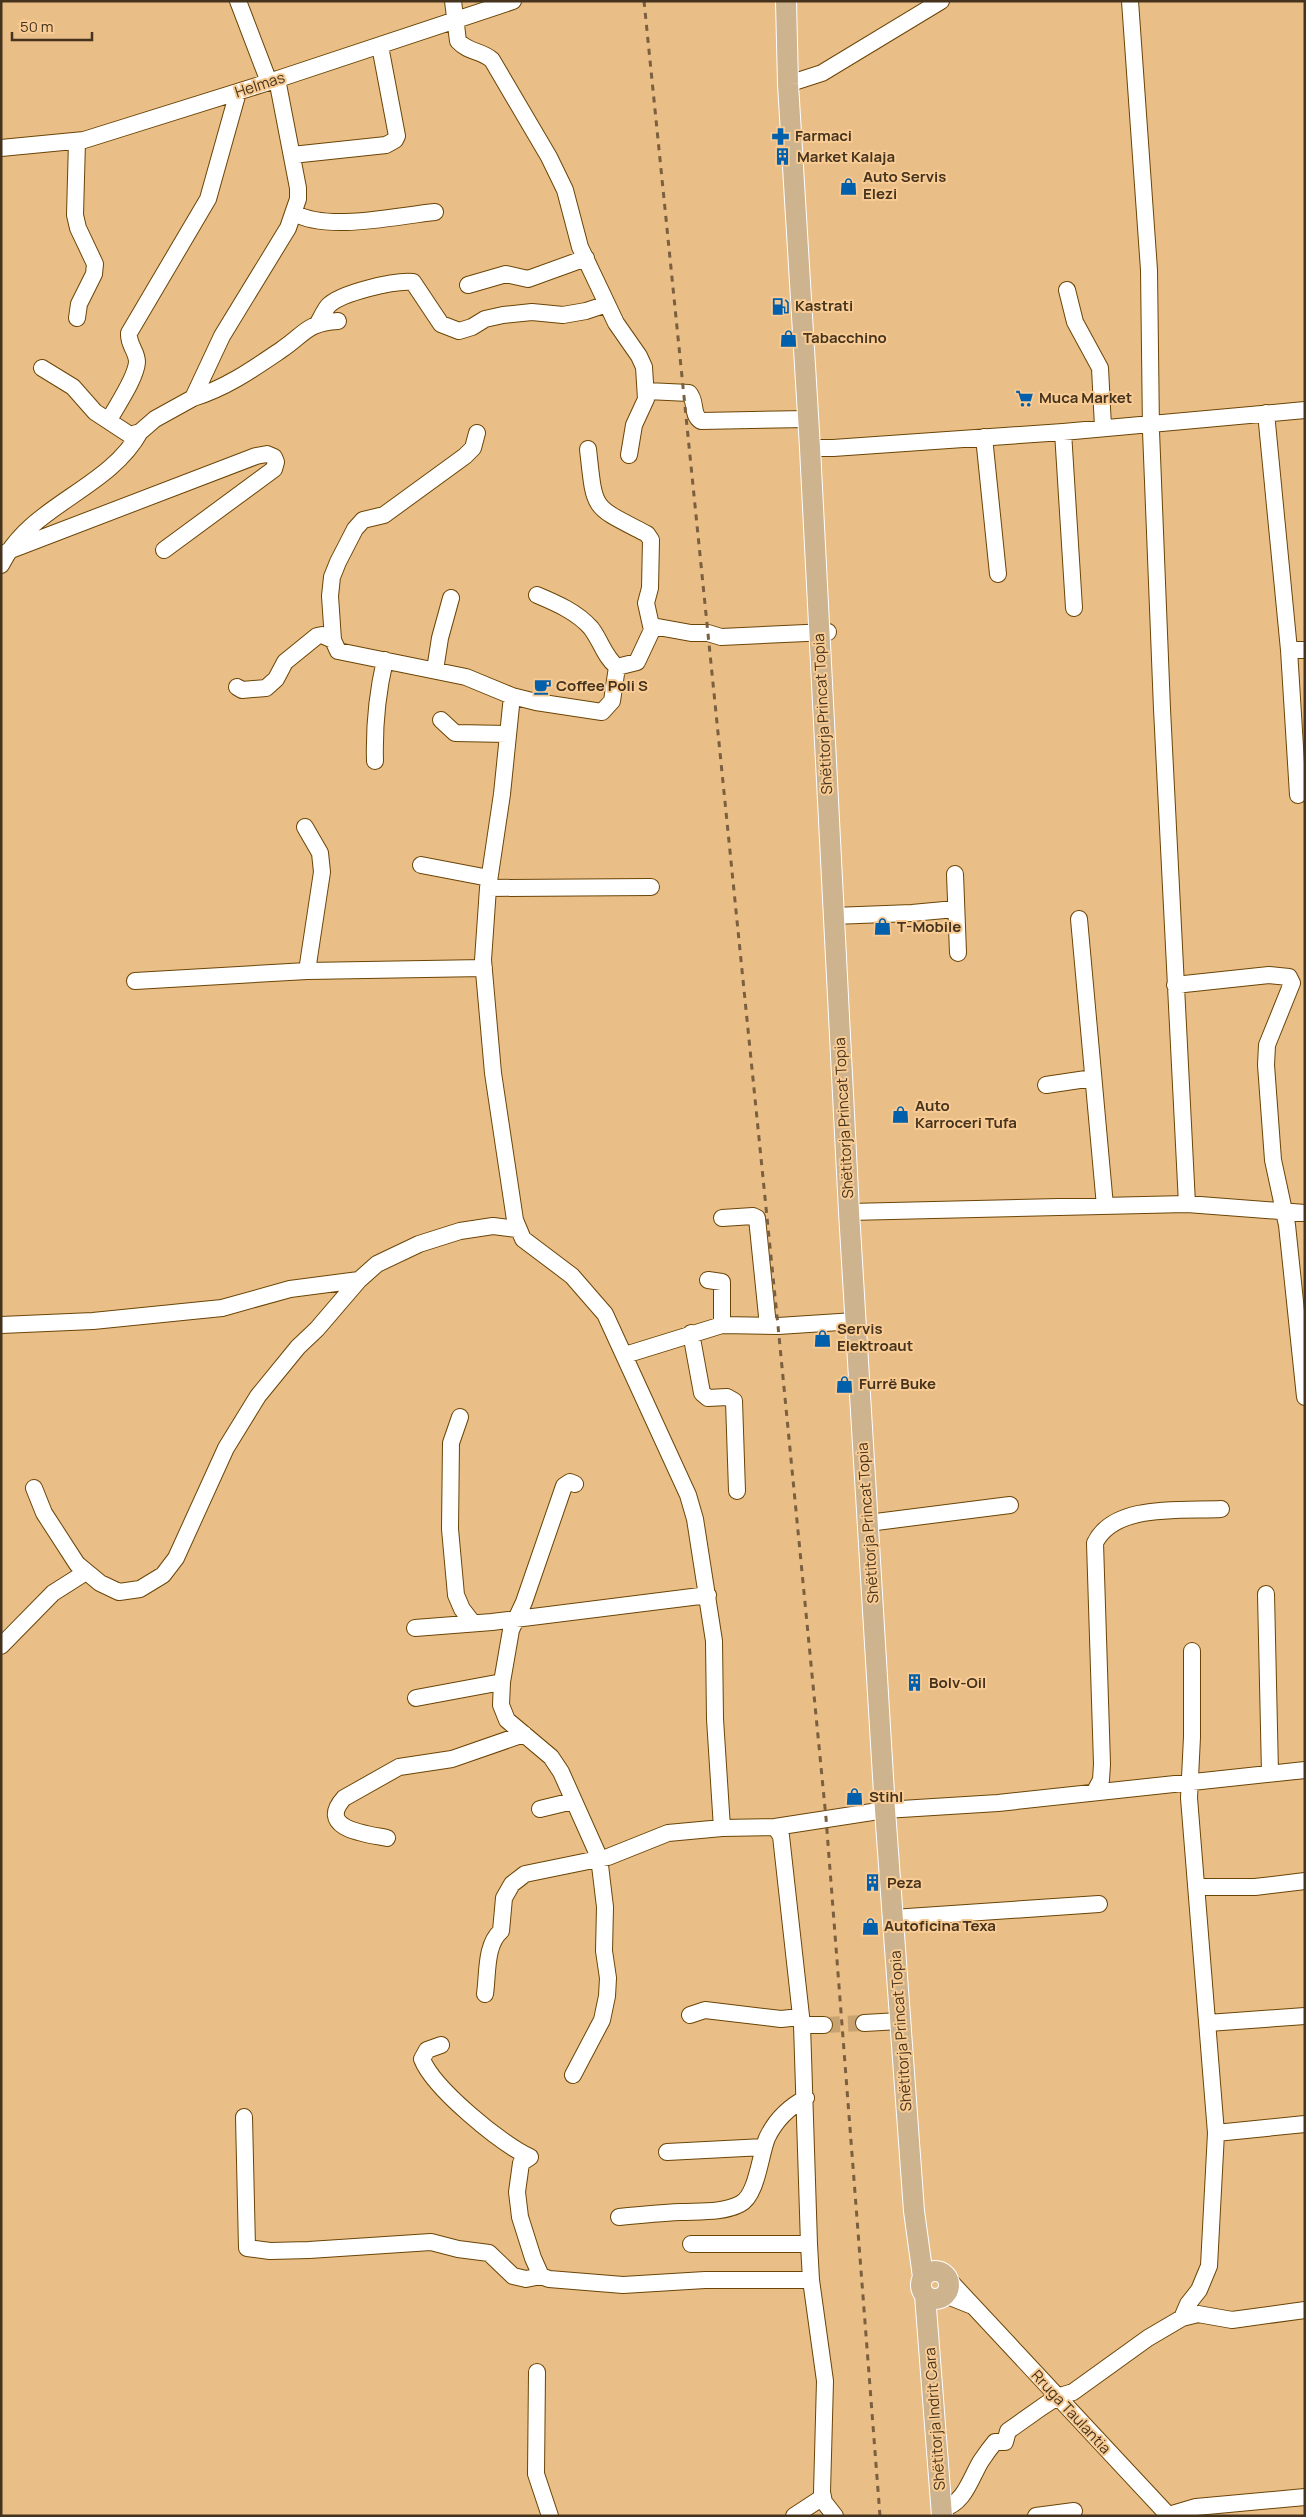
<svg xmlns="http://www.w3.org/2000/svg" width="1306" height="2517" font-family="Manrope,sans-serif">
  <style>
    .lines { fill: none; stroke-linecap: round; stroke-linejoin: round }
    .minor-tunnel { stroke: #c9a272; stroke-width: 16; stroke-dasharray: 16 8; stroke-linecap: butt }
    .minor-casing { stroke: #6b4506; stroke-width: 18 }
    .major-casing { stroke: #fff; stroke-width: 22 }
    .minor { stroke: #fff; stroke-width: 16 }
    .major { stroke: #ceb38f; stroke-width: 20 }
    .rail { stroke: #7b6040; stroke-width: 3; stroke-dasharray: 6 6; stroke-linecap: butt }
    .labels { text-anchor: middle; stroke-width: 4; stroke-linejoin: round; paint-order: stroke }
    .street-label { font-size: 15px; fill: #45331d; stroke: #f7cb93 }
    .poi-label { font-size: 15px; font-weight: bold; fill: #45331d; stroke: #f7cb93; text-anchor: start }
  </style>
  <rect width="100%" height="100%" fill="#eabe87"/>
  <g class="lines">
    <path class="minor-tunnel" d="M824 2025 864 2023"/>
    <defs>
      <path id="minor" d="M238 1 269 82
        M453 1 458 41C469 53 481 50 492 60L549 157 565 190 580 247 616 323 639 356 644 367 646 399 634 425 629 455
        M1130 1 1149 270 1151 431 1162 709 1187 1204
        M788 84 822 73 941 1
        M77 141 75 215 78 228 95 264 94 274 79 304 77 318
        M1 148 84 140 269 82 513 1
        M292 155 386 145 395 140 397 136 380 46
        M294 213C328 232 395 216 435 212
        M468 285 506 274 528 279 586 258
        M1067 290 1075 322 1100 368 1103 427
        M318 323C321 318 324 311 328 306 340 293 395 280 413 282L441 324 459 331 472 327 485 319 503 315 532 312 563 315 586 311 607 304
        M42 368 73 387 95 412 130 435 140 432 155 419 193 398 222 336 288 228 298 199V188L277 79
        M647 391 689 393C697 401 691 415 701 421L808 419
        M193 398C226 388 253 369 281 350 305 334 306 323 338 321
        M1266 413 1289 650 1298 795
        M109 420C117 405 136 378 137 362 137 351 128 345 129 333L208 199 238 92
        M1063 432 1074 608
        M477 433 473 448 465 456 384 515 363 520 355 529 338 562 332 577 330 596 333 640 338 651 466 677 512 696 536 702 602 712 612 701 617 667 637 662 652 630 658 627 691 633H708L721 637 828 632
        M984 437 998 574
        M810 448H833L1063 432 1305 410
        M588 449C595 512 591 505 647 534L651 540 650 588 646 603 652 630
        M8 551 256 456 267 454 274 457 276 462 274 469 164 550
        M1 565C31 504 108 490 140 432
        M537 595C556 603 577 612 591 628 601 641 604 656 617 667
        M1289 650H1305
        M435 670 440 638 451 598
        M237 687 242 690 266 688 276 679 285 662 317 636 322 635 333 640
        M512 696 502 794 488 888 483 960 493 1073 515 1220 523 1239 572 1276 605 1314 688 1495 695 1519 714 1641 715 1719 722 1828
        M441 720 455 733 508 734
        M375 761C374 726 377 694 385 660
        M305 827 320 853 322 872 307 971
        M421 865 489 878
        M955 874 958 953
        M488 888 651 887
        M833 916 912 913 955 909
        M1079 919 1105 1206
        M135 981 307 971 484 968
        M1175 985 1269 975 1289 977 1292 983 1267 1045 1266 1065 1273 1160 1287 1225 1305 1397
        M1046 1085 1093 1078
        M849 1212 1187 1204 1305 1213
        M722 1218 753 1216 757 1218 768 1326
        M708 1280 722 1282V1325
        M1 1325 93 1321 222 1308 290 1289 359 1280
        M691 1333 702 1393 708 1398 727 1397 734 1401 737 1491
        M625 1355 722 1325 778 1326 855 1321
        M460 1417 451 1443 450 1529 456 1595 462 1609 472 1622
        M34 1488 44 1513 77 1564 100 1583 119 1592 140 1589 163 1575 176 1558 226 1448 258 1396 298 1347 317 1329 359 1280 377 1264 419 1244 460 1231 493 1226 517 1229
        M876 1522 1010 1505
        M1266 1594 1270 1773
        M415 1628 492 1622 708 1595
        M1 1646 53 1593 86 1572
        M416 1698 502 1682
        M1095 1791 1101 1780 1102 1764 1095 1543C1114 1503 1183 1511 1221 1509
        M540 1809 573 1801
        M775 1827 781 1836 802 2025 809 2244 811 2280 825 2381 822 2492 824 2502 835 2516
        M387 1838C367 1834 316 1829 344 1798L399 1767 452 1759 524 1734
        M1198 1887H1255L1305 1881
        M893 1918 1099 1904
        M485 1994C488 1974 485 1945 501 1931L504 1898 512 1884 525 1874 608 1857 668 1833 722 1828 775 1827 885 1810 998 1803 1305 1770
        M690 2015 705 2010 781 2019 800 2017
        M864 2023 900 2021
        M1208 2023 1305 2016
        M802 2025H824
        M441 2045 427 2050 422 2059C433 2088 501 2144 530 2157L521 2163 517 2192 520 2217 533 2258 541 2276 549 2279 623 2285 705 2280H811
        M573 2075 602 2020 607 1996 608 1978 604 1951 605 1907 599 1857 561 1772 551 1757 507 1720 501 1705 502 1682 511 1630 524 1602 564 1486 570 1482 575 1484
        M244 2117 247 2248 270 2251 309 2250 431 2242 458 2249 489 2253 513 2276 526 2279 541 2276
        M1216 2133 1305 2124
        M667 2152 764 2147
        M619 2217C639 2215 660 2213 680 2212 699 2211 723 2213 740 2204 757 2196 760 2155 767 2138 775 2121 789 2107 806 2098
        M691 2244H809
        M948 2279 1169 2516
        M945 2295 970 2305
        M1182 2318 1198 2314 1232 2320 1305 2310
        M537 2372 536 2474 550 2516
        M942 2509C965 2503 970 2479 981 2461 985 2455 990 2448 995 2442H1005L1008 2431 1042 2407 1057 2397 1073 2392 1148 2338 1182 2318 1188 2304 1199 2290 1209 2266 1216 2133 1189 1798 1192 1737V1651
        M1169 2515 1196 2507 1305 2497
        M794 2516 823 2497
        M1036 2516 1074 2511"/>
      <path id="major" d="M786 1 788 84 810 448 849 1212 885 1810 914 2211 923 2277
        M921 2285a14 14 0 1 1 28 0a14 14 0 1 1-28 0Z
        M925 2295 942 2516"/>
    </defs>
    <use href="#minor" class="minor-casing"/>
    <use href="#major" class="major-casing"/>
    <use href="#minor" class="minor"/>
    <use href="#major" class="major"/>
    <path class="rail" d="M644 1 778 1326 826 1818 880 2516"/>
  </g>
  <defs>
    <symbol id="pharmacy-bare" viewBox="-9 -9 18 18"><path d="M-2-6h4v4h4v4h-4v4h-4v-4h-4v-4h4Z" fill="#025fac" stroke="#f7cb93" stroke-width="2.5" paint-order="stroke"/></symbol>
    <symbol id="building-bare" viewBox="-9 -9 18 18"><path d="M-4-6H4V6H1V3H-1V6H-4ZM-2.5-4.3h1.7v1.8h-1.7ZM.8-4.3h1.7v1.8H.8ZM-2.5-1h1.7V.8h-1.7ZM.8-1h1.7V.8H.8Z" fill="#025fac" stroke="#f7cb93" stroke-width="2.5" paint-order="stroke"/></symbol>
    <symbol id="shop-bare" viewBox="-9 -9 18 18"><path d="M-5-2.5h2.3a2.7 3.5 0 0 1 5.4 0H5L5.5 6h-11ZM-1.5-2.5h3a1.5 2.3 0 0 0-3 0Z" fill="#025fac" stroke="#f7cb93" stroke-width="2.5" paint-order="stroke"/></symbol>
    <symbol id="fuel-bare" viewBox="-9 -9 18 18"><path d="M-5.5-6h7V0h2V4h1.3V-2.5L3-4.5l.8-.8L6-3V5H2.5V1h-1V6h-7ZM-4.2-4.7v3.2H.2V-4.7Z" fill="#025fac" stroke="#f7cb93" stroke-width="2.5" paint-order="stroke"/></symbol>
    <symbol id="supermarket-bare" viewBox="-9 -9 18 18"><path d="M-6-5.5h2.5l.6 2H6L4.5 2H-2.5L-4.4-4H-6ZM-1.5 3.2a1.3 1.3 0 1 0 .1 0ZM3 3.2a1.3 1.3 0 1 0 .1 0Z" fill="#025fac" stroke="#f7cb93" stroke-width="2.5" paint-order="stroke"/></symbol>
    <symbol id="cafe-bare" viewBox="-9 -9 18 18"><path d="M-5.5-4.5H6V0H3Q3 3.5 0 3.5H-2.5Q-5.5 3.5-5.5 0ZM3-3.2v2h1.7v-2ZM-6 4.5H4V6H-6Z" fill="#025fac" stroke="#f7cb93" stroke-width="2.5" paint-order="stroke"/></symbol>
  </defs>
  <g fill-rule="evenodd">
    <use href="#pharmacy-bare" x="768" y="124" width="25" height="25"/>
    <use href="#building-bare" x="770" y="144" width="25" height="25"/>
    <use href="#shop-bare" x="836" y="174" width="25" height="25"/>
    <use href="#fuel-bare" x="768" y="294" width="25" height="25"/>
    <use href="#shop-bare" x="776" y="326" width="25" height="25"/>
    <use href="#supermarket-bare" x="1012" y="386" width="25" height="25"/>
    <use href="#cafe-bare" x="530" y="674" width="25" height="25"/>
    <use href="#shop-bare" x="870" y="914" width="25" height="25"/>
    <use href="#shop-bare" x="888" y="1102" width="25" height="25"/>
    <use href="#shop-bare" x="810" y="1326" width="25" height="25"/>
    <use href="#shop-bare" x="832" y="1372" width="25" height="25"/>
    <use href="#building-bare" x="902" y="1670" width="25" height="25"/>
    <use href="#shop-bare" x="842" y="1784" width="25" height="25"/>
    <use href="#building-bare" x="860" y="1870" width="25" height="25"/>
    <use href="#shop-bare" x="858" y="1914" width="25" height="25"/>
  </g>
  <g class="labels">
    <g class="street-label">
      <text transform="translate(260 85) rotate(-18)" y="5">Helmas</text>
      <text transform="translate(823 714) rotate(-93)" y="5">Shëtitorja Princat Topia</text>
      <text transform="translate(844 1118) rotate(-93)" y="5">Shëtitorja Princat Topia</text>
      <text transform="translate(868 1523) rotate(-94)" y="5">Shëtitorja Princat Topia</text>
      <text transform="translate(901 2031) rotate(-94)" y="5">Shëtitorja Princat Topia</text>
      <text transform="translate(1071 2412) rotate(47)" y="5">Rruga Taulantia</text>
      <text transform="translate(935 2419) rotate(-94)" y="5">Shëtitorja Indrit Cara</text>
    </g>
    <g class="poi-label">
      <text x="795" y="141">Farmaci</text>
      <text x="797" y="162">Market Kalaja</text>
      <text x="863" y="182">Auto Servis<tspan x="863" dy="17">Elezi</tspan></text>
      <text x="795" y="311">Kastrati</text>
      <text x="803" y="343">Tabacchino</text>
      <text x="1039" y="403">Muca Market</text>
      <text x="556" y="691">Coffee Poli S</text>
      <text x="897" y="932">T-Mobile</text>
      <text x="915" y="1111">Auto<tspan x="915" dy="17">Karroceri Tufa</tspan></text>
      <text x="837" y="1334">Servis<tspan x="837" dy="17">Elektroaut</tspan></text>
      <text x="859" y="1389">Furrë Buke</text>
      <text x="929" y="1688">Bolv-Oil</text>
      <text x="869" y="1802">Stihl</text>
      <text x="887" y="1888">Peza</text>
      <text x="884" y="1931">Autoficina Texa</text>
    </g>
  </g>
  <rect width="1306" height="2517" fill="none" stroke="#45331d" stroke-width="5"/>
  <path d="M12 32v8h80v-8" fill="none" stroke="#45331d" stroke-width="2.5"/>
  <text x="20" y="32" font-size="15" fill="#45331d" stroke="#f7cb93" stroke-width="4" paint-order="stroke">50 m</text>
</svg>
